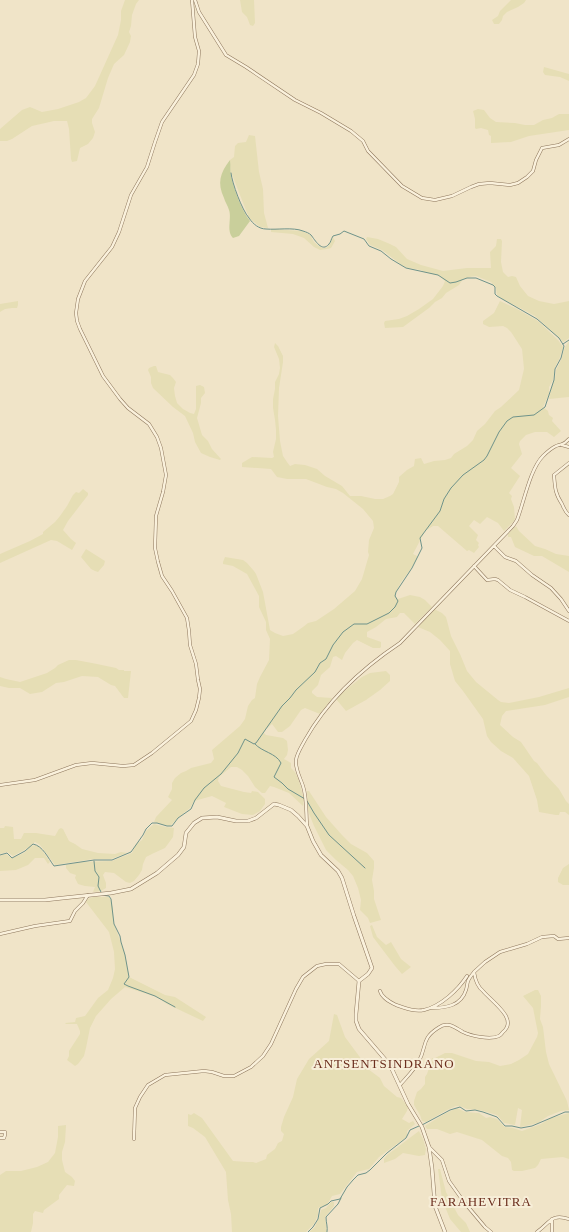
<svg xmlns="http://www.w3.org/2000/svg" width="569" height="1232" font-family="'Times New Roman',serif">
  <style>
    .farmland { fill: #e6deb5 }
    .green { fill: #c9cf9b }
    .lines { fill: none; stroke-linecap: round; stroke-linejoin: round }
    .stream { stroke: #6f938a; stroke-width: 1 }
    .minor-casing { stroke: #8d765c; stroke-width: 3.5 }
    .tertiary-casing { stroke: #8d765c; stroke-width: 4 }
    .minor { stroke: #faf1dc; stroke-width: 2.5 }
    .tertiary { stroke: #faf1dc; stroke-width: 3 }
    .labels { text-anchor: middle; stroke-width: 4; stroke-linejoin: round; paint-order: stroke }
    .neighbourhood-label { font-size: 13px; letter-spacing: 1px; fill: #6b2e1e; stroke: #f7eed8 }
  </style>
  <rect width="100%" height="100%" fill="#f0e4c8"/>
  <path class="farmland" d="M125 0H139L136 4 132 15 131 26 129 32 131 36 130 42 124 55 114 64 108 78 99 108 92 119V123L95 132 93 138 88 144 80 148 77 161 72 162 71 159 69 129 67 121H54L32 126 12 139 7 141H0V129L22 110 30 107 42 112 58 109 79 102 86 98 95 86 118 35 121 20V11Z
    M240 0H254L255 23 253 26 250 25 247 17 242 12Z
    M511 0H526L524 3 518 7 507 12 503 16 502 20 499 24H494L492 20 498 16 500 11Z
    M544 67 569 74V81L560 77 545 75 543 72Z
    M478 109 484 110 490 118 496 122 515 123 525 125H534L543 120 552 118 559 114H569V130L529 136 511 142 491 143V136L489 135 488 130 481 128 476 129 475 128V119L473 111Z
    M249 135 255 136 259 172 263 189 264 213 268 228 260 227 249 218 231 172 230 160 234 157 235 146 238 143 246 142Z
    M271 229 302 231 310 235 314 242 319 246 323 248H326L328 246 333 237 335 241 331 248 327 249 320 250 314 247 304 238 293 234 271 232Z
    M367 237 378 239 390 244 396 247 407 259 421 265 443 271 467 268H491L490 252 496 246 497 239H501L502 241 501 262 503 272 508 277 512 276 516 277 520 286 528 296 539 301 554 304 569 301V338L565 341 563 342 535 316 524 310 502 299 497 295 496 288 491 282 476 276 470 277 463 279 459 285 446 293 442 298 435 302 429 308 403 327 385 328 384 323 385 321 399 319 407 316 419 309 433 299 443 286 445 281 440 276 424 272 421 270 408 268 403 266 382 250 370 245 366 239Z
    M18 301V305L17 308H12L5 309 0 312V304Z
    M500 301 517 309 538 321 558 340 563 347 559 360 555 367 553 380 549 387V394L543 407 548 411 549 415 553 418 552 421 561 431 554 437 547 432H535L526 435 520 441 519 444 522 454 511 468 520 476 509 493 512 496 511 499 514 507 515 519 514 521 504 531 498 523 487 517 480 524 474 520 469 526 478 535 476 540 479 543 478 545 479 547 474 553 469 550 467 551 438 526H433L425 531 413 554 417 556V559L410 570 401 582 396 592V597L398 599 410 595 420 597 425 600 432 607 415 624 404 613H400L397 617 386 619 376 627 367 632V637L381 642V647L380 648H373L357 640 353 643 345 653 342 660 336 656 333 657 330 667 321 675 318 685 312 691V693L317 697 332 698 320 714 305 708 301 710 290 726 282 732H278L272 724 265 730 264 733 266 735 283 738 287 741 288 750 287 755 284 759 291 763V768L295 772 299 781 304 799 303 806 289 793 274 787 270 786 265 793H262L255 787 248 776 242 770 237 767H231L219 777 218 781 221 786 244 792 251 793 252 791 258 792 265 799V804L260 811 253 815 242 814 224 807 226 803 212 796 194 801 190 808 179 817 170 826H167L154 822 156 817 172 800 168 797 172 789V783L175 778 181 773 186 771 191 768 211 763 214 759 212 750 240 726 245 719 248 706 252 700 255 698 257 684 260 677 269 660 270 639 266 630V622L259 607V596L247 574 233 566 223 564V562L225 557 243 560 247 563 254 571 256 574 263 592 270 630 275 633 283 636 293 634 303 627 308 623 316 621 334 609 355 591 362 579 369 555 368 552 369 540 374 528 373 521 363 509 343 493 336 489 327 487 306 479H287L277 477 271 469 242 467V463L252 457 272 458 274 457 273 452 276 439V430L275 420 273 408V399L275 389V382L279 374 280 368 279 359 274 347 275 343 278 346 283 356V362L279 388 278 416 280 441 283 456 287 462 290 466 295 464 305 465 317 469 325 476 342 486 350 496H361L375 499H383L390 496 393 494 399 482V477L407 470 414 466 415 459 421 458 424 464 434 461 445 460 451 458 454 454 467 446 473 440 477 431 485 424 495 411 501 407 519 390 524 369 522 349 511 332 507 328 503 326 489 327 483 324V321L494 313Z
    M569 341V397L549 399 552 385 555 378 556 370 561 360 565 347Z
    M154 366H156L158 372 170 375 173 378 176 382 174 388 175 396 177 403 183 409 190 413 194 414 196 409V386L200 385 204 387 205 393 201 398V403L197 418 202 435 208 441 212 449 221 459 220 460 210 457 201 453 195 442 193 433 185 416 173 407 153 388 151 383V377L148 370 149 368Z
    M83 489 88 493V495L68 521 63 530 71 539 76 543 72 550 57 541 51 540 0 563V554L30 541 43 534V532L55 522 60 516 67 506 73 495 76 492 79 493Z
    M516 526 519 531 535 546 545 549 556 554 569 556V572L542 556H534L515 547 511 537H508V534Z
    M86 549 105 561 104 565 98 572 95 571 91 569 81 557Z
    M434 609 442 613 446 617 451 636 460 654 467 671 476 682 498 700 501 702 509 703 539 697 569 688V697L545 705 506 711 502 716 500 725 513 737 521 742 534 761 537 763 546 775 559 789 566 801 569 804V815L565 812H560L559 815H556L539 812 537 800 529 776 513 758 501 751 491 742 487 736 483 719 463 691 455 681 450 664V651L440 640 430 632 418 627Z
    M69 660H76L97 664 116 668 119 670H124V671H131L128 698H124L115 686 111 685 98 677 82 676 64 682 56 683 42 692 30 694 20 688H9L0 686V677L6 679 20 682 47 673 55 668 58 665Z
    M386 671 390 675V681L380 690 366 700 346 711 336 699 342 693 362 677 370 673Z
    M307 791H309L326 817 342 835 351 844 367 853 374 861V868L372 880 374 891V899L381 920 370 923 368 918 360 910 361 900 358 888 353 876 348 870 336 860 326 850 314 826 308 811Z
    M154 824 166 827 174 828 173 837 165 848 154 853 146 857 143 864 142 870 139 875 134 881 130 883 126 882 114 873 105 872 103 875 106 883V888L101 891 93 892 95 887 85 886 78 884 75 878 76 875 70 873 66 868V865L80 862 112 861 132 853 136 844 142 840 146 831Z
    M5 826 13 827 14 839H21L24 833H36L55 836 59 829 61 828 63 829 69 841 75 844 82 849 98 853 115 854 121 852 127 853 111 859H93L55 865 40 845 35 842 30 846 37 845 40 847 50 862 48 864 44 858H35L28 865 16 870 0 871V856L6 854 12 858 24 853 30 847 13 856 7 852 0 854V828H4Z
    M569 864V885H563L558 882V878L563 868Z
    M93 897H110V898L113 908V921L125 954 129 977 165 995 175 997 206 1017 203 1021 167 1004 157 997 125 987 111 999 96 1016 90 1028 86 1048 84 1056 78 1064 75 1066 67 1060 69 1056V1051L80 1034V1031L77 1024H66L65 1023 75 1022 76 1018 85 1016 98 998 108 990 113 978 115 969 114 952 109 932 86 902 88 899Z
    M372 925 377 937 386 945 391 942 401 959 411 967 402 974 395 966 373 937 370 926Z
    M535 990H538L541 996V1006L540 1019 543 1027 546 1052 549 1064 567 1101 569 1110 561 1111 548 1116 538 1123 521 1127H520L522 1110 518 1108 515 1125 504 1123 497 1115 480 1110 467 1109 460 1106H456L447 1110 426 1122 422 1121 420 1115 414 1105V1101L417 1092 421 1089 425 1084V1077L427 1074 429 1068 431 1065 432 1058H435L445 1053H452L476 1061 489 1062 500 1066 511 1064 519 1060 528 1054 537 1037 538 1033 533 1008 523 996Z
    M334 1014 337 1015 345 1037 362 1060V1063L364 1066 380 1078 384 1086 397 1097 401 1098 406 1104 408 1107 407 1111 402 1119 409 1123 413 1121 415 1124 407 1131V1136L405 1138 379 1157 369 1169 357 1172 340 1194 332 1196 327 1205 318 1208V1215L314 1224 306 1232H232L231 1214 228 1200 226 1172 205 1137 193 1128 188 1126V1114L191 1115 194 1113 202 1118 233 1161 247 1162H253L256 1163 266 1159 267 1155 275 1149 278 1143 282 1141 284 1134 281 1131V1127L284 1117 293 1097 297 1079 309 1059 329 1041Z
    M457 1108 465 1112 479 1113 486 1118 490 1117 497 1119 505 1127 513 1128 522 1131 541 1124 551 1118 569 1113V1159L563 1157 541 1159 538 1165 535 1168 522 1171H514L512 1170 511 1162 508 1158 502 1156 482 1140 457 1132 450 1134 437 1129H427L425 1126 444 1114Z
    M66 1125 65 1142 62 1152V1160L65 1172 72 1177 75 1181 74 1186 67 1185 59 1195V1199L44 1210 43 1213 35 1211 33 1214V1223L31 1232H0V1175L6 1171H21L37 1167 48 1162 55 1153 58 1137V1126Z
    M419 1131 423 1139 426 1149 425 1155 419 1156 403 1153 395 1159 384 1163V1159L387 1155Z
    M438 1169H440L446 1192 458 1215 466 1223 470 1232H461L450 1219 442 1199Z
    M331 1202H334V1206L325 1217 327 1232H309L315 1227 316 1224 319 1218 321 1210 326 1208Z"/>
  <path class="green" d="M230 160C231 166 230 171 231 176 234 190 242 211 250 221L239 236 233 238C226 231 232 218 229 210 228 206 225 202 224 198 217 183 220 173 230 160Z"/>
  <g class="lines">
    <path class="stream" d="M563 344 569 340
      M255 744C262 752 276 753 281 763L274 777 282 783 288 789 305 799
      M307 801 314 813 329 835 365 868
      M0 855 7 853 12 858 25 851 33 844C43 846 48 858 54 866L94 860H112L131 852 143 835 146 829 152 823H157L167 826H172L178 818 191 809 195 800 204 788 221 774 238 753 245 739 254 744 256 743 282 706 290 698 296 690 315 672 320 663 326 659 333 645 343 632 354 624H367L389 613 395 607 398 601 395 596 396 592 412 568 422 548 420 538 440 511 444 499 451 488 463 475 484 460 487 456 499 432 507 421 513 417 534 415 545 407 554 380 555 369 561 358 564 346 559 338 537 319 497 296 495 294V287L493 285 476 278H467L456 282 450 283 438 275 406 268 391 259 381 251 369 246 364 239 344 231 340 234 333 236C331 239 331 242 329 244 322 253 315 240 311 235 309 233 306 232 303 231 293 227 277 230 266 229 259 229 253 224 249 218 242 210 232 183 231 173
      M94 861 95 871 99 877 98 886 101 892
      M101 895 109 896 111 899 114 924 120 936 121 942 125 955 129 977 124 984 128 986 155 996 175 1007
      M422 1125 450 1110 460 1107 466 1111 475 1110 483 1112 497 1117 505 1126H512L521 1128 532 1126 565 1112H569
      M308 1232 313 1227 318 1219 320 1208 328 1204 331 1201 340 1199 347 1187 353 1180 358 1175 366 1173 370 1170 387 1153 406 1138 410 1130 419 1126
      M327 1232C328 1227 326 1223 326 1217L338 1204 341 1198"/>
    <defs>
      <path id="minor" d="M195 0 199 12 226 55 246 67 295 100 321 113 351 131 363 141 368 151 402 186 422 198 435 200 452 196 471 187 479 184 490 183 510 185 518 183 527 177 533 171 536 160 542 148 559 145 569 139
        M562 445 569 447
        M569 463 554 475C555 488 555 493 562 504 564 508 565 512 569 515
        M494 546 505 557 516 561 532 575 551 588 561 599 569 611
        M474 566 487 580 495 579 498 580 510 590 525 597 569 621
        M0 785 35 780 76 765 92 763 123 766 134 765 152 753 191 721 196 710 199 698 200 689 198 680 196 664 190 645 189 631 187 618 172 591 162 576 158 562 155 548 156 516 163 492 166 475 161 448 157 437 149 424 128 408 120 399 103 376 80 329 77 321 76 313 78 299 85 281 112 247 119 232 131 195 147 167 155 142 162 122 194 75 198 64 199 51 195 37 192 0
        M307 825C306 813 307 798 303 786 300 777 295 769 296 760 297 753 302 746 305 740 328 699 361 669 400 643L513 526 517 520C524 502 530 469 543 456 546 453 552 448 556 446 563 443 563 446 569 439
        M0 934 35 926 70 921 75 911 83 903 88 895
        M380 991C382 998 390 1002 396 1005 405 1008 414 1012 424 1010 441 1006 458 990 467 976
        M431 1008C446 1008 461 1006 466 990 467 987 467 984 468 981 469 978 472 975 474 972
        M400 1085C406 1078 415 1069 419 1061 427 1046 421 1039 438 1028 448 1021 454 1027 463 1032 471 1036 490 1040 499 1036 501 1035 502 1033 503 1032 519 1019 491 1001 483 991 478 987 475 979 474 972L485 962 500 952 527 944 542 937 554 936 558 939 569 938
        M0 1132H5V1135L4 1138H0
        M134 1139 135 1108 140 1097 148 1085 165 1075 204 1071 212 1072 224 1076H234L251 1067 263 1056 271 1044 296 989 303 977 317 966 326 964H339L359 981
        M429 1147 442 1160 449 1181 464 1202 485 1227 491 1232
        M552 1219V1232
        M537 1232C550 1223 551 1213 569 1219"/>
      <path id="tertiary" d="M0 900H45L63 898 111 893 131 889 157 873 178 855 184 847 186 833 194 823 202 818 217 817 236 821H248L256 818 274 804 279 805 291 810 298 816 307 826 313 841 321 855 338 871 342 878 354 916 372 968 368 974 359 981 356 1014V1021L359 1029 390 1065 408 1104 422 1127 429 1147 432 1168 435 1206 445 1232"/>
    </defs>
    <use href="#minor" class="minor-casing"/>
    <use href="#tertiary" class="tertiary-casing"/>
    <use href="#minor" class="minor"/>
    <use href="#tertiary" class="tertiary"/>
  </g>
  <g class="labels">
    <g class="neighbourhood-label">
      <text x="384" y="1068">ANTSENTSINDRANO</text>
      <text x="481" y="1206">FARAHEVITRA</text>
    </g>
  </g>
</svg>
